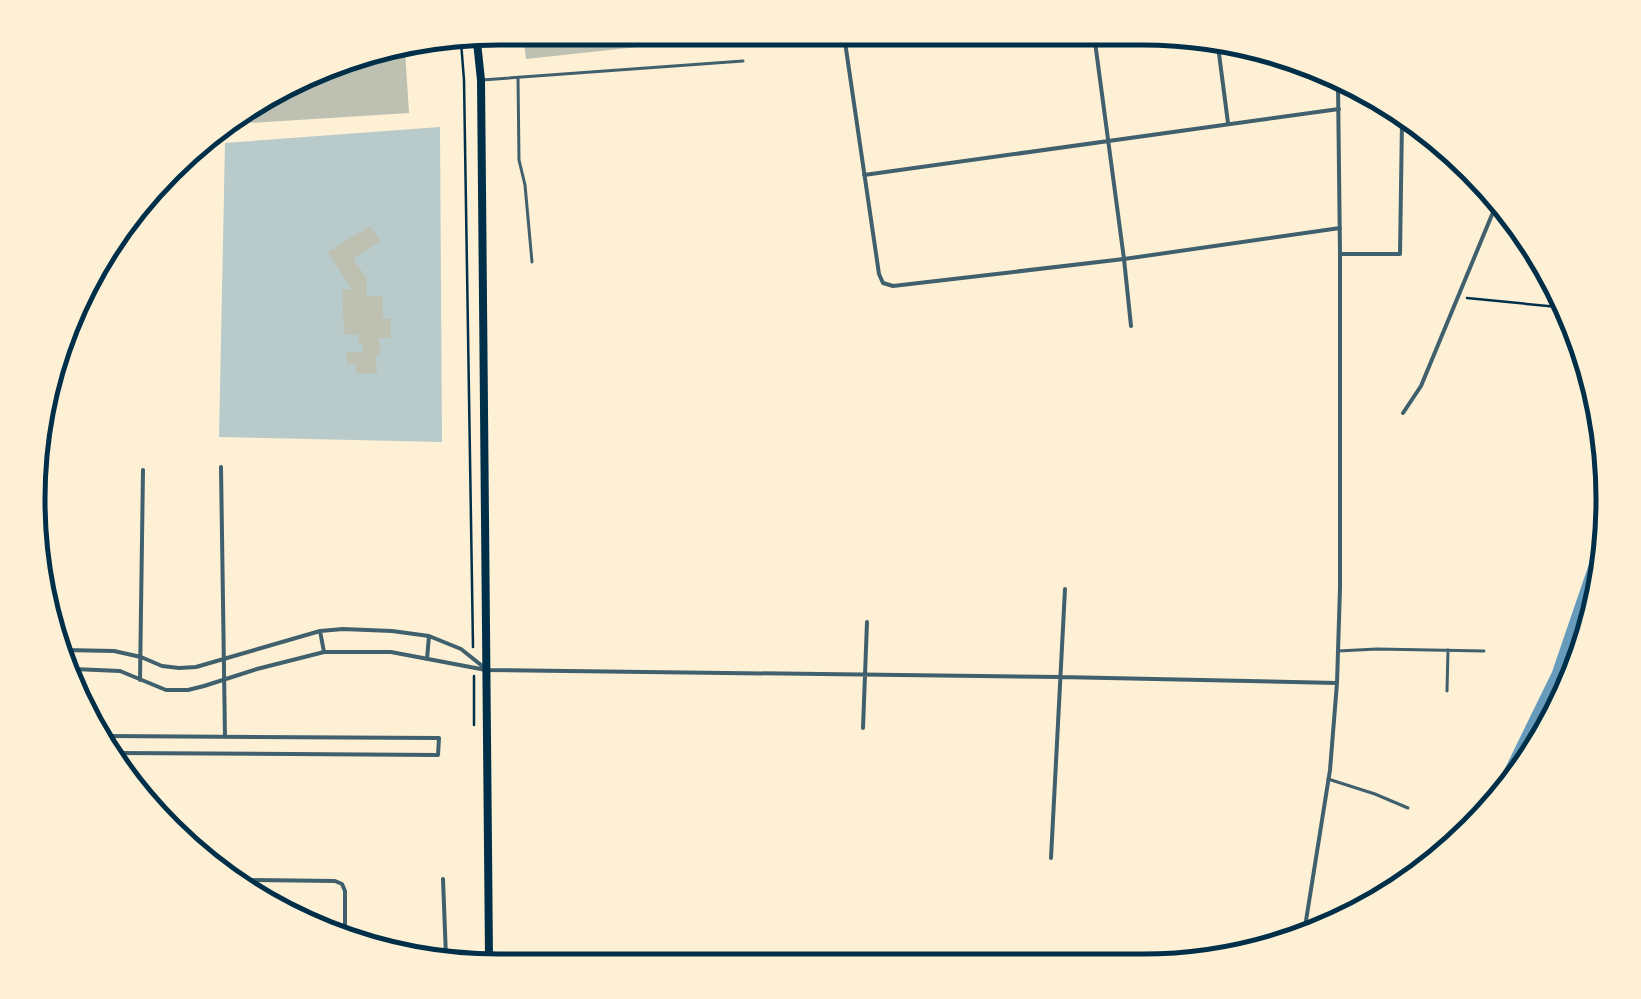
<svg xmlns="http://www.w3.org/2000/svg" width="1641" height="999" font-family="Mulish,sans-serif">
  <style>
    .green { fill: #b9caca }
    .water { fill: #669bbc }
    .building { fill: #bec0b2 }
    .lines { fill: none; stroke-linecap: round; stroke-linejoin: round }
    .path { stroke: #003049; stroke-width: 2.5 }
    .service { stroke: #3f606c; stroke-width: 3 }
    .minor { stroke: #3f606c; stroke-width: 4 }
    .secondary { stroke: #003049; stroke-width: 8 }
    .rim { fill: none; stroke: #003049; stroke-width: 5 }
  </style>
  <rect width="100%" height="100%" fill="#fdf0d5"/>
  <path class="green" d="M440 127 442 442 219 437 225 143Z"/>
  <path class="water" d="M1602 526 1590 600 1563 680 1540 728 1508 780 1490 799 1552 672Z"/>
  <path class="building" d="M524 42H675V43L526 59Z
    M405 50 409 113 234 124 295 86 351 62Z
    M370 226 381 241 353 258 367 279V296H383V319H391V338H379L380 354 376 355 377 373 356 374 355 363 347 364 346 353 363 352V344H359L358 335 344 334 342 289H352L328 252Z"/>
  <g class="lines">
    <path class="path" d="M461 42 464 80 473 647
      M1467 298 1558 307
      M474 676V725"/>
    <path class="service" d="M518 77 519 160 525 185 532 262
      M482 80 743 61
      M1338 651 1377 649 1484 651
      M1447 691 1448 650
      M1328 779 1375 794 1408 808"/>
    <path class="minor" d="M845 42 879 274 883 283 893 286 1124 259 1340 228
      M1095 42 1124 259 1131 326
      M1218 46 1228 123
      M864 175 1339 109
      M1340 254H1400L1402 121
      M1403 413 1421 386 1496 205
      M221 467 225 737
      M320 631 324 652
      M64 650 114 651 141 657 162 666 179 668 196 667 320 631 343 629 392 631 429 636 461 649 486 669
      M427 659 429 636
      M73 669 120 671 166 690H188L204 686 257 669 324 652H391L486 670 1060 677 1337 683
      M140 680 143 470
      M863 728 867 622
      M106 736 439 738 438 755 115 753
      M1051 858 1065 589
      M443 879 446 957
      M244 880 335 881 342 884 345 891V932
      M1305 927 1330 770 1337 683 1340 588V254L1338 85"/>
    <path class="secondary" d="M477 42 481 80 489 957"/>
  </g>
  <path d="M0 0H1641V999H0ZM499 45H1142A454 454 0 0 1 1596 499V500A454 454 0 0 1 1142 954H499A454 454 0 0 1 45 500V499A454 454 0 0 1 499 45Z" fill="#fdf0d5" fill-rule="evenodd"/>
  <path class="rim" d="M499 45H1142A454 454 0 0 1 1596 499V500A454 454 0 0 1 1142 954H499A454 454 0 0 1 45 500V499A454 454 0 0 1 499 45Z"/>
</svg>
